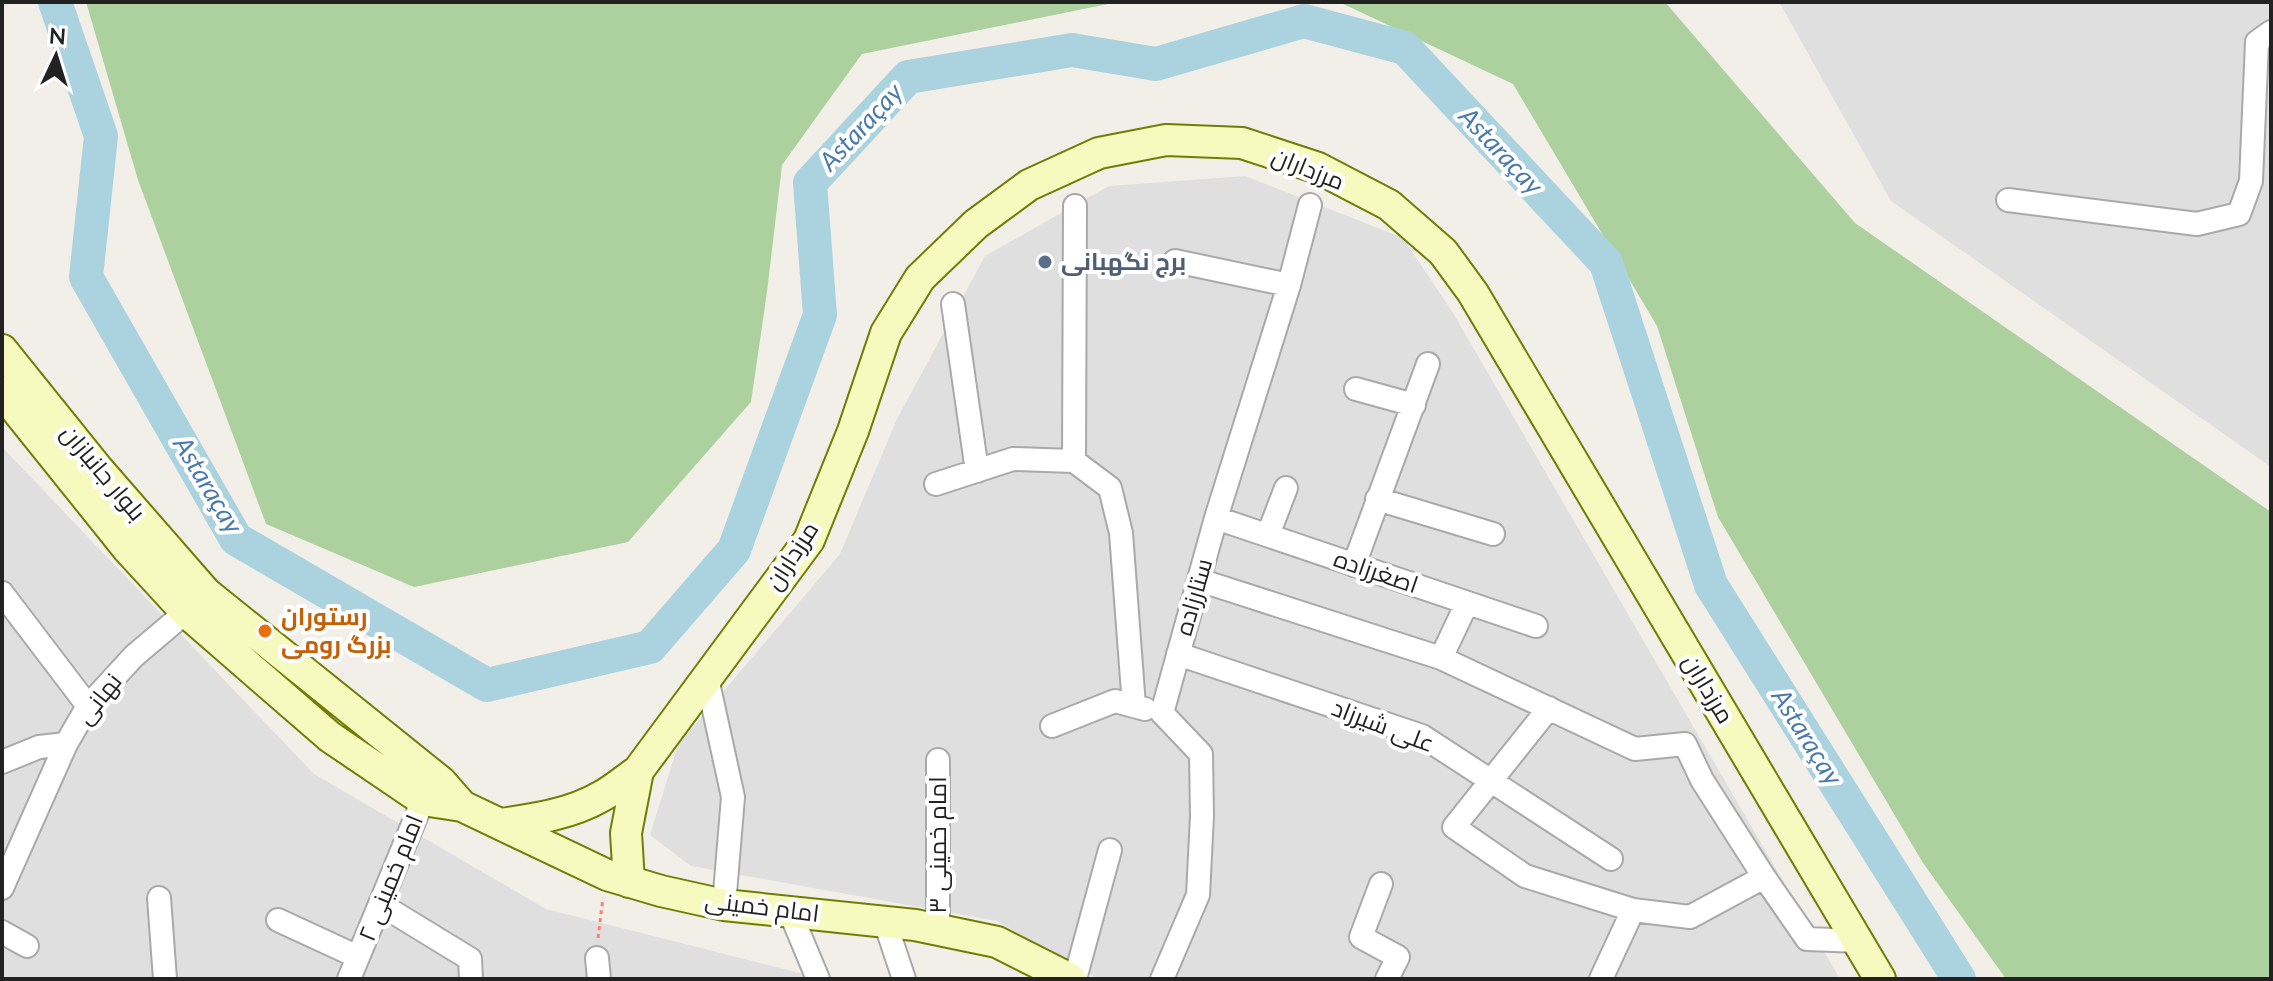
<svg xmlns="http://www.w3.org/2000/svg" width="2273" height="981" font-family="Lato,Cairo,sans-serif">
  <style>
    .residential { fill: #e0dfdf }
    .forest { fill: #add19e }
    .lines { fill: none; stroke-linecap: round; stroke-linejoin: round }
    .river { stroke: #aad3df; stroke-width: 34 }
    .street-casing { stroke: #a9a9a9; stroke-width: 26 }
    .secondary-casing { stroke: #707d05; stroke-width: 34 }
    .path { stroke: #fa8072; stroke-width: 3; stroke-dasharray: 4 4; stroke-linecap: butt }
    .street { stroke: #fff; stroke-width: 22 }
    .secondary { stroke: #f7fabf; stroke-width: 30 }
    .service-dot { fill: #5c6f8a; stroke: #fff; stroke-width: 3 }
    .food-dot { fill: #e8710a; stroke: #fff; stroke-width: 3 }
    .labels { text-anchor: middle; stroke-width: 8; stroke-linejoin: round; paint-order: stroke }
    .street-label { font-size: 24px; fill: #222; stroke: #fff }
    .service-label { font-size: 24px; font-weight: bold; fill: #4e5e75; stroke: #fff; text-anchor: start }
    .food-label { font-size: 24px; font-weight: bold; fill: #c56008; stroke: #fff; text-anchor: start }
    .water-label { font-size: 26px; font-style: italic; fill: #4a7aab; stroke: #fff }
  </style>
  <rect width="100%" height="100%" fill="#f2efe9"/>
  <path class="residential" d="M1779 2H2271V467L1891 201Z
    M1245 176 1403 238 1453 313 1840 979H1098L997 921 691 866 650 835 678 745 840 554 897 419 985 256 1109 186Z
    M2 447 314 774 546 909 824 979H2Z"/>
  <path class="forest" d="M86 2H1118L862 54 782 165 767 292 751 402 628 542 414 587 266 524 138 180Z
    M1339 2H1665L1855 223 2271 512V979H2006L1923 863 1718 517 1657 326 1513 84Z"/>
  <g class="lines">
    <path class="river" d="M55 2 101 136 86 277 236 539 487 685 650 647 734 550 820 315 810 183 908 77 1072 50 1156 64 1304 21 1405 48 1606 263 1711 585 1959 979"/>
    <defs>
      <path id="street" d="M2008 200 2197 224 2239 214 2251 181 2257 42 2271 32
        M1175 261 1289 285
        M953 304 977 471
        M1356 389 1414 405
        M1074 461 1075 206
        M936 484 1013 459 1074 461 1110 488 1121 533 1134 706
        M1377 499 1493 534
        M1216 518 1536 626
        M1268 535 1286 488
        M1354 565 1428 364
        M1199 580 1441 658 1635 749 1685 744 1702 780 1764 877
        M2 593 88 706
        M1178 654 1422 736 1611 859
        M1441 658 1467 603
        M707 678 733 797 724 905
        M1549 708 1454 827 1525 876 1633 910 1690 917 1764 877 1807 939 1859 941
        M1162 713 1216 518 1289 285 1310 205
        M1162 713 1201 754 1202 816 1198 895 1162 979
        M1052 726 1115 701 1145 709
        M938 760V930
        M2 762 39 747 66 744 88 706 134 656 186 612
        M1381 884 1361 937 1398 957 1387 979
        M2 888 66 744
        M159 898 165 979
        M380 904 470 959 471 979
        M790 912 818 979
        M278 920 358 957
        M885 922 904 979
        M2 932 27 946
        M597 958 599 979
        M349 979 423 800
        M1075 979 1110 850
        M1601 979 1633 910"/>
      <path id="secondary" d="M2 350 97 468 206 593 441 782 462 806
        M2 392 128 549 186 612 330 737 423 800 462 806 607 875 661 891 724 905 915 925 997 942 1070 979
        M638 771 809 540 853 431 886 333 920 278 976 224 1029 185 1099 153 1166 140 1242 143 1318 168 1389 205 1443 252 1473 293 1880 979
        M500 824C536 819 571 814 602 796 615 789 626 779 638 771L626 833 629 882"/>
    </defs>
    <use href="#street" class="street-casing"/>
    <use href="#secondary" class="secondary-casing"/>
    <path class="path" d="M598 938 603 898"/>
    <use href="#street" class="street"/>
    <use href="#secondary" class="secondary"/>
  </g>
  <circle class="service-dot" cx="1045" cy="262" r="8"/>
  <circle class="food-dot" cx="265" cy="631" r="8"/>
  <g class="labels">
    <g class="street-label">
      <text transform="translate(1308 169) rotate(22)" y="8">مرزداران</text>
      <text transform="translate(103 473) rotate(50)" y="8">بلوار جانبازان</text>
      <text transform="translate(792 556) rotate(-57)" y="8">مرزداران</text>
      <text transform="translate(1376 572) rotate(19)" y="8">اصغرزاده</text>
      <text transform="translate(1194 597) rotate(-74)" y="8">ستارزاده</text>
      <text transform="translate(1708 689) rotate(59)" y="8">مرزداران</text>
      <text transform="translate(99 699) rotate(-52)" y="8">نهانی</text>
      <text transform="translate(1383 726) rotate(21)" y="8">علی شیرزاد</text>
      <text transform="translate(938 845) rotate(-90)" y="8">امام خمینی ۳</text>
      <text transform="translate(391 878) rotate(-68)" y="8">امام خمینی ۲</text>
      <text transform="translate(762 907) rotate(7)" y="8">امام خمینی</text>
    </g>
    <g class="service-label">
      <text x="1061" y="270">برج نگهبانی</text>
    </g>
    <g class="food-label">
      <text x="281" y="625">رستوران<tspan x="281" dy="28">بزرگ رومی</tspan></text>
    </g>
    <g class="water-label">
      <text transform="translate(861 127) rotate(-47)" y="9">Astaraçay</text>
      <text transform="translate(1501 151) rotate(47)" y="9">Astaraçay</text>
      <text transform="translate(208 485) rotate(59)" y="9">Astaraçay</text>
      <text transform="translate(1807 737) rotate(58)" y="9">Astaraçay</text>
    </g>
  </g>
  <rect width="2273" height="981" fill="none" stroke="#222222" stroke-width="8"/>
  <g transform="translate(56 56) rotate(4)" stroke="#ffffff" stroke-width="6" paint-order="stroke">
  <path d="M0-6L14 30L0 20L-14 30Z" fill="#222222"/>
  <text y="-12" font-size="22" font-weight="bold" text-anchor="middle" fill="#222222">N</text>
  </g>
</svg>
